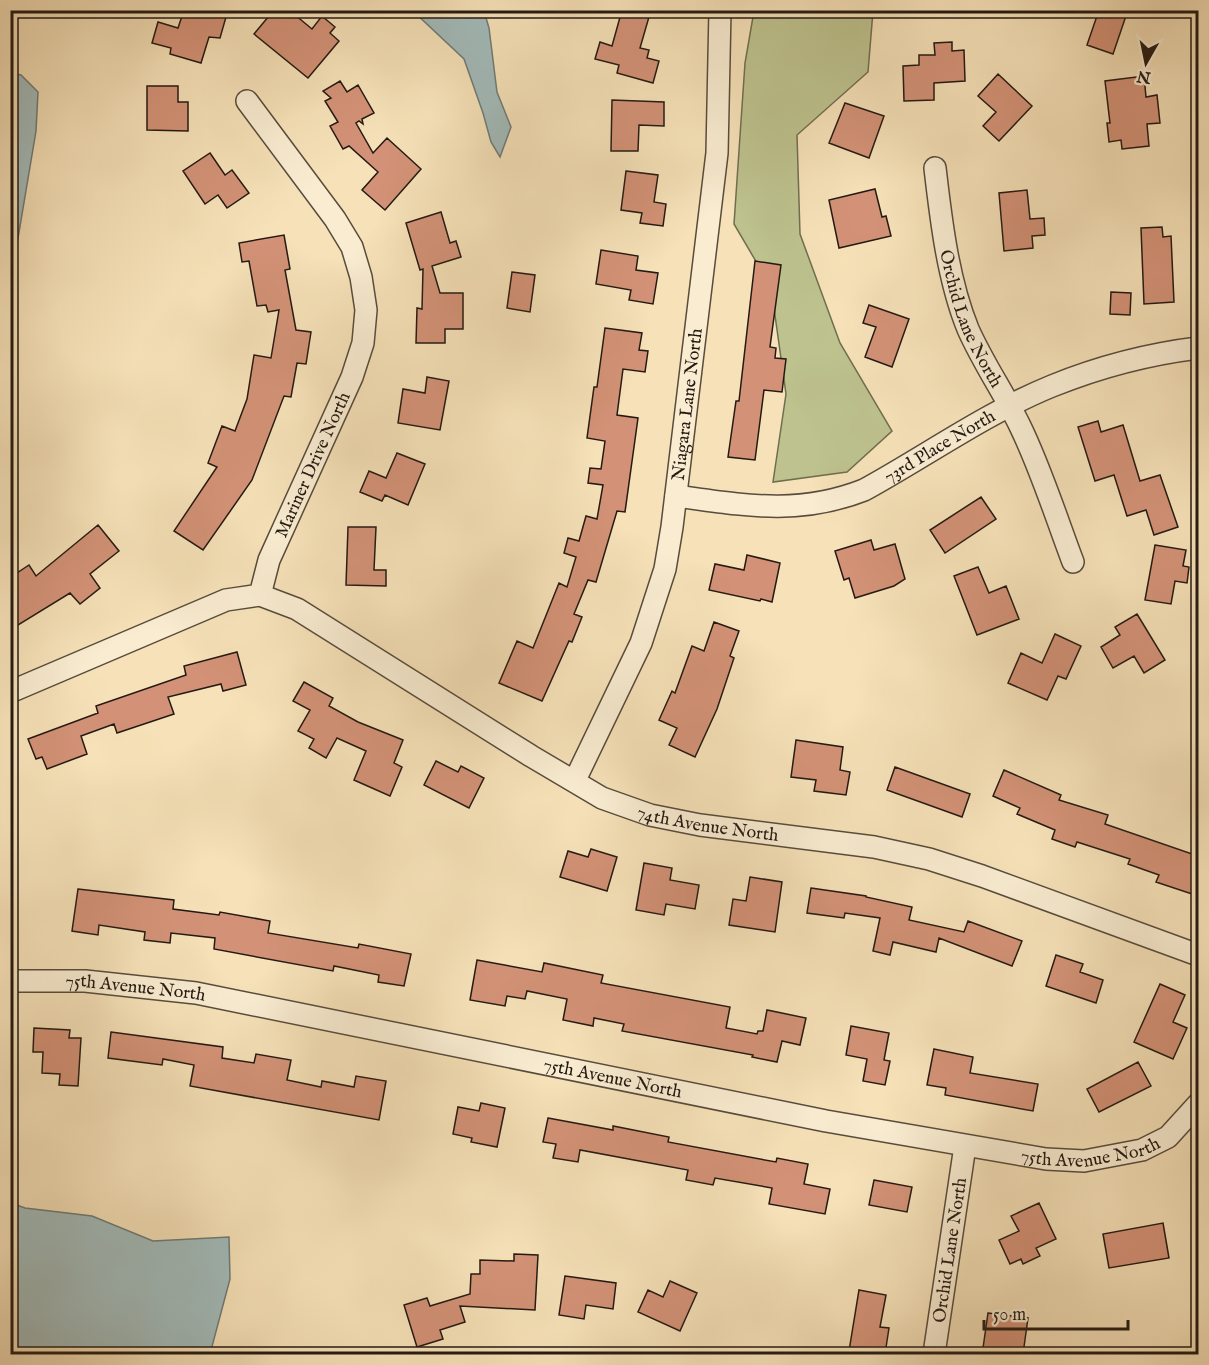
<svg xmlns="http://www.w3.org/2000/svg" width="1209" height="1365" font-family="'IM FELL English',serif">
  <style>
    .green { fill: #bdc28e; stroke: #706e50; stroke-width: 1.5 }
    .water { fill: #a2bbba; stroke: #707b77; stroke-width: 1.5 }
    .building { fill: #d39277; stroke: #241a13; stroke-width: 1.5 }
    .lines { fill: none; stroke-linecap: round; stroke-linejoin: round }
    .minor-casing { stroke: #584c3c; stroke-width: 24 }
    .minor { stroke: #f9ecd1; stroke-width: 21 }
    .labels { text-anchor: middle; stroke-width: 6; stroke-linejoin: round; paint-order: stroke }
    .street-label { font-size: 18px; fill: #241a13; stroke: #f9ecd1 }
  </style>
  <rect width="100%" height="100%" fill="#f6e1b8"/>
  <filter id="stains"><feTurbulence type="fractalNoise" baseFrequency=".00333" numOctaves="4"/><feColorMatrix values="0 0 0 0 .2 0 0 0 0 .09 0 0 0 0 .02 0 0 0 .5 -.17"/></filter>
  <radialGradient id="worn" r=".72"><stop offset=".6" stop-color="#630" stop-opacity="0"/><stop offset="1" stop-color="#630" stop-opacity=".3"/></radialGradient>
  <path class="green" d="M754 11H873L868 72 797 135 800 234 840 343 892 431 847 472 773 482 786 394 771 287 734 224 745 63Z"/>
  <path class="water" d="M413 11H484L489 28 497 92 511 127 500 157 491 142 483 113 464 59Z
    M11 73 21 75 38 92 36 131 11 280Z
    M11 1203 25 1208 92 1216 153 1241 229 1237 230 1279 210 1354H11Z"/>
  <path class="building" d="M184 10H228L220 38 209 37 201 63 170 54 171 48 152 43 158 22 178 28Z
    M274 10H289L312 29 322 16 335 27 330 33 339 41 308 78 254 34Z
    M622 10H651L640 48 649 50 647 58 659 61 653 83 617 73 619 65 595 59 600 42 612 46Z
    M1099 10H1128L1113 54 1087 45Z
    M952 42V51L964 50 965 81 934 83V100L904 101 903 66 919 65V55H935L934 43Z
    M998 74 1032 106 999 141 983 126 996 112 978 96Z
    M1144 76 1146 97 1157 95 1160 123 1147 124 1149 146 1122 149 1121 140 1109 142 1107 123H1110L1105 81Z
    M340 81 347 92 358 85 374 113 362 119 363 124 359 121 356 123 373 153 387 138 421 169 385 210 362 190 378 172 349 146 343 149 330 126 338 122 325 101 331 98 323 91Z
    M147 86H178V102H188V131L147 130Z
    M612 100 664 102V126L639 125 638 151H611Z
    M845 103 884 116 869 158 829 143Z
    M210 153 225 175 232 170 249 193 227 208 218 195 205 204 183 171Z
    M626 171 658 175 654 202 666 204 663 226 640 223 642 213 621 210Z
    M875 189 882 217 886 216 891 236 839 248 829 200Z
    M1027 190 1030 219 1044 218 1045 235 1032 236 1033 248 1004 251 999 193Z
    M441 212 450 243 456 241 461 257 432 266 440 293H463V329H445V343H416L417 308 422 309 423 269 420 270 406 223Z
    M1162 227 1163 237 1171 236 1174 302 1144 304 1141 228Z
    M284 235 290 269 285 270 296 330 311 332 306 364 297 363 291 397 284 396 252 480 203 550 174 531 217 467 208 463 222 426 235 431 247 399 254 355 271 358 279 310 268 312 266 305 257 306 249 261 242 262 239 243Z
    M601 250 638 256 636 270 658 273 653 304 629 300 631 290 596 284Z
    M755 261 781 265 770 347 776 348 775 358 786 359 782 392 764 390 755 460 728 457 736 401H739Z
    M512 272 535 275 530 312 507 308Z
    M1111 292 1131 293 1130 315 1110 314Z
    M869 305 909 319 892 367 865 357 876 327 863 323Z
    M605 328 642 333 639 350 648 351 645 372 623 369 617 415 638 418 625 512 617 511 596 582 588 580 574 614 582 617 572 642 569 641 542 701 499 683 517 641 533 648 559 583 567 587 576 557 564 553 568 538 579 541 586 516 597 519 603 485 588 483 590 468 601 469 605 441 587 438 594 387H597Z
    M427 377 449 381 440 430 398 423 403 389 425 393Z
    M1098 421 1101 432 1123 425 1140 481 1160 475 1178 527 1154 535 1146 510 1127 516 1114 475 1095 481 1078 427Z
    M397 453 425 464 408 505 385 495 382 501 360 492 369 471 386 478Z
    M981 497 996 519 945 553 930 530Z
    M98 525 119 551 90 574 100 588 80 604 70 593 10 630V591L17 587 11 577 29 565 36 576Z
    M348 527H376L374 570H386V586L346 585Z
    M871 540 874 550 895 544 905 579 894 586 855 598 849 578 844 580 835 551Z
    M1155 545 1186 550 1183 566 1189 567 1187 583 1175 581 1171 604 1145 600Z
    M747 555 780 563 772 602 761 599 760 601 709 590 715 564 744 570Z
    M978 567 989 593 1006 586 1019 619 977 635 954 576Z
    M1137 614 1165 660 1144 673 1134 656 1113 668 1101 647 1120 635 1115 627Z
    M714 622 739 631 730 656 734 658 717 709 695 757 669 745 677 728 659 720 672 691 675 693 692 646 704 651Z
    M1055 634 1081 646 1066 679 1058 676 1047 700 1008 683 1021 653 1042 663Z
    M237 652 246 685 223 691 221 684 168 697 174 714 117 733 114 724 81 736 87 754 47 769 42 757 36 759 28 739 98 713 96 706 186 675 184 666Z
    M304 682 333 698 329 706 358 722 403 740 394 763 402 767 390 796 354 780 366 751 337 738 326 758 309 748 314 739 298 731 310 710 293 701Z
    M796 740 843 747 840 770 850 772 846 795 814 791 816 780 791 777Z
    M436 761 458 772 461 766 484 778 469 808 424 785Z
    M895 767 970 794 962 817 887 790Z
    M1004 770 1061 795 1059 800 1108 815 1105 824 1198 856V896L1156 882 1159 875 1128 864 1130 859 1077 842 1075 847 1052 839 1055 830 1017 814 1020 808 993 796Z
    M591 849 617 857 607 891 560 877 568 851 588 857Z
    M644 863 672 868 670 880 699 885 695 909 666 904 664 915 636 910Z
    M750 877 782 882 775 932 729 925 733 899 746 901Z
    M811 888 866 896V897L912 907 909 920 964 932 968 921 1022 941 1012 966 939 938 936 952 893 942 890 955 873 951 880 918 845 913 844 918 807 913Z
    M78 889 174 900 173 909 219 915 220 912 270 921 268 933 358 948 359 944 411 954 404 986 378 982 379 975 334 966 333 971 214 949 215 938 171 933 170 943 144 940 145 932 99 925 98 935 72 931Z
    M1056 955 1083 964 1080 972 1103 980 1096 1003 1046 986Z
    M477 960 542 972 544 963 603 975 601 983 730 1007 726 1028 757 1034 758 1031H763L767 1010 806 1018 800 1045 782 1041 777 1062 752 1057 753 1055 622 1031 624 1024 594 1018 593 1026 563 1020 567 999 527 991 525 999 507 996 505 1006 470 1000Z
    M1160 984 1185 995 1173 1022 1187 1028 1173 1059 1134 1042Z
    M851 1026 889 1033 884 1060 890 1061 885 1085 863 1081 867 1059 846 1055Z
    M34 1028 70 1030 69 1038H81L78 1086 59 1085 60 1074 42 1073 43 1052H33Z
    M111 1032 223 1047 222 1058 254 1063 256 1054 291 1060 287 1080 321 1087 322 1081 354 1087 356 1076 386 1081 379 1120 190 1086 194 1065 163 1059 162 1065 108 1058Z
    M934 1049 973 1057 970 1073 1038 1084 1033 1111 945 1095 946 1088 927 1085Z
    M1138 1062 1151 1086 1099 1112 1087 1089Z
    M481 1103 505 1108 497 1147 471 1142 472 1138 453 1134 458 1107 479 1111Z
    M548 1118 613 1130V1126L669 1137 668 1142 776 1162 777 1158 808 1164 804 1184 830 1189 825 1214 769 1204 772 1188 715 1178 713 1185 686 1180 688 1170 580 1150 578 1162 553 1158 556 1144 543 1142Z
    M874 1180 912 1187 907 1212 869 1205Z
    M1039 1203 1056 1239 1036 1248 1040 1256 1023 1264 1021 1259 1010 1264 999 1240 1019 1231 1011 1216Z
    M1163 1223 1169 1258 1109 1268 1103 1234Z
    M514 1254 538 1255 535 1310 460 1306 465 1322 440 1330 443 1339 417 1347 404 1305 427 1298 430 1306 470 1294 471 1274H480V1260L514 1261Z
    M565 1276 616 1283 613 1309 586 1305 584 1319 559 1315Z
    M670 1281 697 1293 680 1331 638 1312 648 1290 663 1297Z
    M859 1290 886 1295 880 1327 889 1328 885 1354 849 1351Z
    M988 1313 1028 1318 1023 1354H996L997 1350 983 1348Z"/>
  <g class="lines">
    <defs>
      <g id="minor">
        <path id="s1" d="M935 168C941 220 948 280 968 329 983 363 1004 393 1020 426 1041 469 1056 517 1073 562"/>
        <path id="s2" d="M676 496C743 505 798 516 864 490 926 456 986 413 1052 386 1099 367 1149 354 1198 348"/>
        <path id="s3" d="M260 595 297 609 531 756 602 798 650 815 700 825 874 847 929 859 982 876 1198 955"/>
        <path id="s4" d="M10 692 226 600 260 595 269 560 352 377 363 343 366 310 361 277 352 247 335 219 247 101"/>
        <path id="s5" d="M575 780 641 643 665 569 672 527 717 153 720 10"/>
        <path id="s6" d="M10 981H85L196 993 826 1121 1046 1159 1084 1161 1142 1150 1168 1137 1198 1104"/>
        <path id="s7" d="M934 1354 965 1146"/>
      </g>
    </defs>
    <use href="#minor" class="minor-casing"/>
    <use href="#minor" class="minor"/>
  </g>
  <g class="labels">
    <g class="street-label">
      <text dy="6" stroke="none"><textPath href="#s1" startOffset="156">Orchid Lane North</textPath></text>
      <text dy="6" stroke="none"><textPath href="#s5" startOffset="396">Niagara Lane North</textPath></text>
      <text dy="6" stroke="none"><textPath href="#s2" startOffset="278">73rd Place North</textPath></text>
      <text dy="6" stroke="none"><textPath href="#s4" startOffset="410">Mariner Drive North</textPath></text>
      <text dy="6" stroke="none"><textPath href="#s3" startOffset="508">74th Avenue North</textPath></text>
      <text dy="6" stroke="none"><textPath href="#s6" startOffset="126">75th Avenue North</textPath></text>
      <text dy="6" stroke="none"><textPath href="#s6" startOffset="612">75th Avenue North</textPath></text>
      <text dy="6" stroke="none"><textPath href="#s6" startOffset="1098">75th Avenue North</textPath></text>
      <text dy="6" stroke="none"><textPath href="#s7" startOffset="105">Orchid Lane North</textPath></text>
    </g>
  </g>
  <rect width="1209" height="1365" fill="none" stroke="#f6e1b8" stroke-width="36"/>
  <rect x="12" y="12" width="1185" height="1341" fill="none" stroke="#241a13" stroke-width="3"/>
  <rect x="18" y="18" width="1173" height="1329" fill="none" stroke="#241a13" stroke-width="1.5"/>
  <g transform="translate(1146 63) rotate(189)" stroke="#f9ecd1" stroke-width="4.5" paint-order="stroke">
  <path d="M0-4.5L10 22L0 15L-10 22Z" fill="#241a13"/>
  <text y="-9" font-size="16" font-weight="bold" text-anchor="middle" fill="#241a13">N</text>
  </g>
  <path d="M984 1320v9h144v-9" fill="none" stroke="#241a13" stroke-width="3"/>
  <text x="993" y="1320" font-size="18" fill="#241a13" stroke="#f9ecd1" stroke-width="4.5" paint-order="stroke">50 m</text>
  <rect width="100%" height="100%" filter="url(#stains)"/>
  <rect width="100%" height="100%" fill="url(#worn)"/>
</svg>
